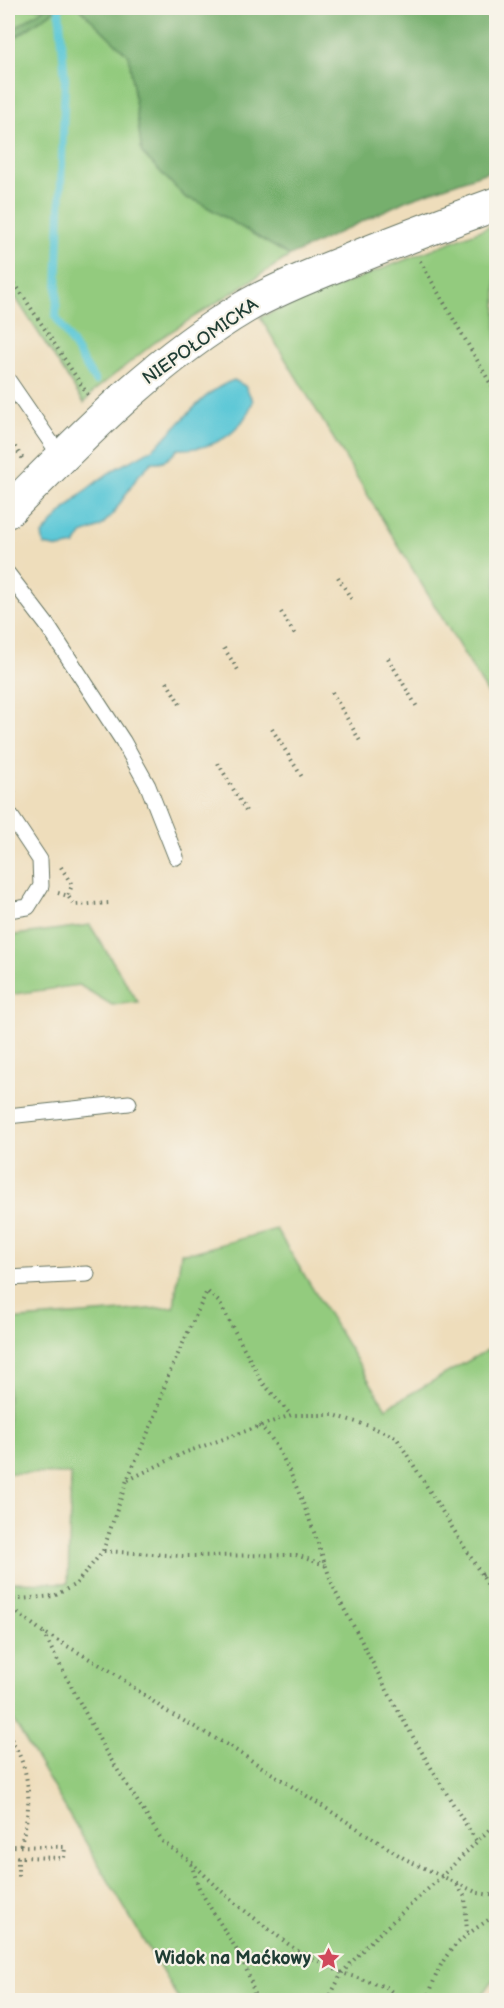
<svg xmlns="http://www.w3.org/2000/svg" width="504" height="2008" font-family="'Balsamiq Sans',sans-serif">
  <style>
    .green { fill: #93cb7e; stroke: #598459; stroke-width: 1.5 }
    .forest { fill: #76af6d; stroke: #4a7650; stroke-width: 1.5 }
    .water { fill: #5dc8d7; stroke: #3e8286; stroke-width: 1.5 }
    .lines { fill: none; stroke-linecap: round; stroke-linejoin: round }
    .stream { stroke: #5dc8d7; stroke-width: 8 }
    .lane-casing { stroke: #677563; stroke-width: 17 }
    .secondary-casing { stroke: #677563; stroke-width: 35 }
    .path { stroke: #677563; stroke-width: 4; stroke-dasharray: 1.5 4.5; stroke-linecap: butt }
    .lane { stroke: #fff; stroke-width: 15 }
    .secondary { stroke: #fff; stroke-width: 33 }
    .labels { text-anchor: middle; stroke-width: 4.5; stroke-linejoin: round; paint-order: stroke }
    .street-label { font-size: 18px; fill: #1f3d34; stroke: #f7f3e8 }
    .poi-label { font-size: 18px; font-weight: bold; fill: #1f3d34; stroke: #f7f3e8; text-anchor: end }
  </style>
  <rect width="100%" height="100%" fill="#f7f3e8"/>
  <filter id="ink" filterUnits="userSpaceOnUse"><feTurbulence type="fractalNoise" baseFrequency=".0167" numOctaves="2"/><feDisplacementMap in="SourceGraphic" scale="12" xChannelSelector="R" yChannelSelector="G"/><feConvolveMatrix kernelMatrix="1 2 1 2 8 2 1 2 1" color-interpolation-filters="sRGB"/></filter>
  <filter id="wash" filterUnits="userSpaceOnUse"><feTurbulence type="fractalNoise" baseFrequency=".008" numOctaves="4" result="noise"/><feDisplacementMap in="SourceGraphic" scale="24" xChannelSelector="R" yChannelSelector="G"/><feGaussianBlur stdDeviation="1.35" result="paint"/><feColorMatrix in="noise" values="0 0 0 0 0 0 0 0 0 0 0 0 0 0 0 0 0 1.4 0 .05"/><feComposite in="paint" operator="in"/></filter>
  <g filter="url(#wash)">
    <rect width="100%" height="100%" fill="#edb"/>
    <path class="green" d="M8 8H45L8 33Z
      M58 8H79L129 56 142 153 186 198 197 201 290 256 159 339 94 391 84 403 8 286V43Z
      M496 224V707L260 317Z
      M90 925 138 1002 112 1005 79 985 8 995V936Z
      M276 1229 386 1408 496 1345V1976L479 2000H179L8 1711V1582L68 1583 71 1474 8 1473V1320L174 1307 181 1253 194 1252Z"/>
    <path class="forest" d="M45 8H58L8 42V33Z
      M79 8H476L496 27V169L407 200 290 256 197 201 186 198 142 153 129 56Z"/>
    <path class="water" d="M234 380 245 386 253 401C241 435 213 450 178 449 170 458 165 463 152 462L138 476 113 514 100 527 82 534 75 545 59 548 44 545 42 535C64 508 88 486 117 468 130 460 146 455 157 445 182 424 202 391 234 380Z"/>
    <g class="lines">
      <path class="stream" d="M59 8 65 79 56 317 95 381"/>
    </g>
  </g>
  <g filter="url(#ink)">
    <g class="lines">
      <defs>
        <path id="lane" d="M8 380 61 457
          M8 574 47 625 123 741 148 786 176 857
          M8 812 40 860 41 886 28 907 8 910
          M8 1116 129 1103
          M8 1278 87 1274"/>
        <path id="secondary" d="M8 511C82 437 154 361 245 307 275 290 307 277 340 264 391 243 444 223 496 204"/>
      </defs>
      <use href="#lane" class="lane-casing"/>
      <use href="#secondary" class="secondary-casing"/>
      <path class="path" d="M420 261 496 393
        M8 273 88 395
        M8 437 23 459
        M338 577 352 600
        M281 612 295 635
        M224 648 238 670
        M388 658 417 707
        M167 682 181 706
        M332 692 360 741
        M272 729 302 777
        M218 763 246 811
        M8 781 16 795
        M61 867 72 885 68 896
        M58 893 68 896 74 905 110 903
        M259 1426C285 1441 319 1547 330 1578 338 1601 352 1622 363 1644 397 1712 436 1778 477 1842
        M128 1480 184 1453 291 1415H334L369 1426 396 1437 496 1598
        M104 1551 183 1556 296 1555 325 1565
        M482 1575 496 1569
        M8 1600 54 1596 76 1584 103 1551 127 1480 156 1414 167 1378 207 1291 219 1302 262 1382 291 1415
        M8 1606 43 1632 114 1673 166 1711 229 1746 405 1859 478 1893 496 1896
        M43 1633 105 1750 163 1842 190 1861 232 1901 296 1950 342 1973 386 1987 402 2000
        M8 1734C32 1771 33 1805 20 1846
        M8 1846 65 1847 64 1858 18 1857V1878
        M191 1864C195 1874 197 1886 203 1895 222 1930 249 1959 255 2000
        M457 1885 465 1897 467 1933
        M328 2000 342 1973 369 1943 442 1876 496 1823
        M428 2000C440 1953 457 1940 496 1915"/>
      <use href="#lane" class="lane"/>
      <use href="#secondary" class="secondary"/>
    </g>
  </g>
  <defs>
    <symbol id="sight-bare" viewBox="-9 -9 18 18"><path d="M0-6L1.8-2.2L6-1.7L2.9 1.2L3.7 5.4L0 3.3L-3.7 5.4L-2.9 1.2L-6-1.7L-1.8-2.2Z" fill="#d1495b" stroke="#f7f3e8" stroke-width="2.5" paint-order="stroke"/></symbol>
  </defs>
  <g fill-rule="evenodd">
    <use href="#sight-bare" x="312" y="1942" width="33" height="33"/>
  </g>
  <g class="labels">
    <g class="street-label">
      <text transform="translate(200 341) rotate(-35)" y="6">NIEPOŁOMICKA</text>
    </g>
    <g class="poi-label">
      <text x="311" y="1964">Widok na Maćkowy</text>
    </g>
  </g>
  <rect width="504" height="2008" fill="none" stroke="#f7f3e8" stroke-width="30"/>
</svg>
